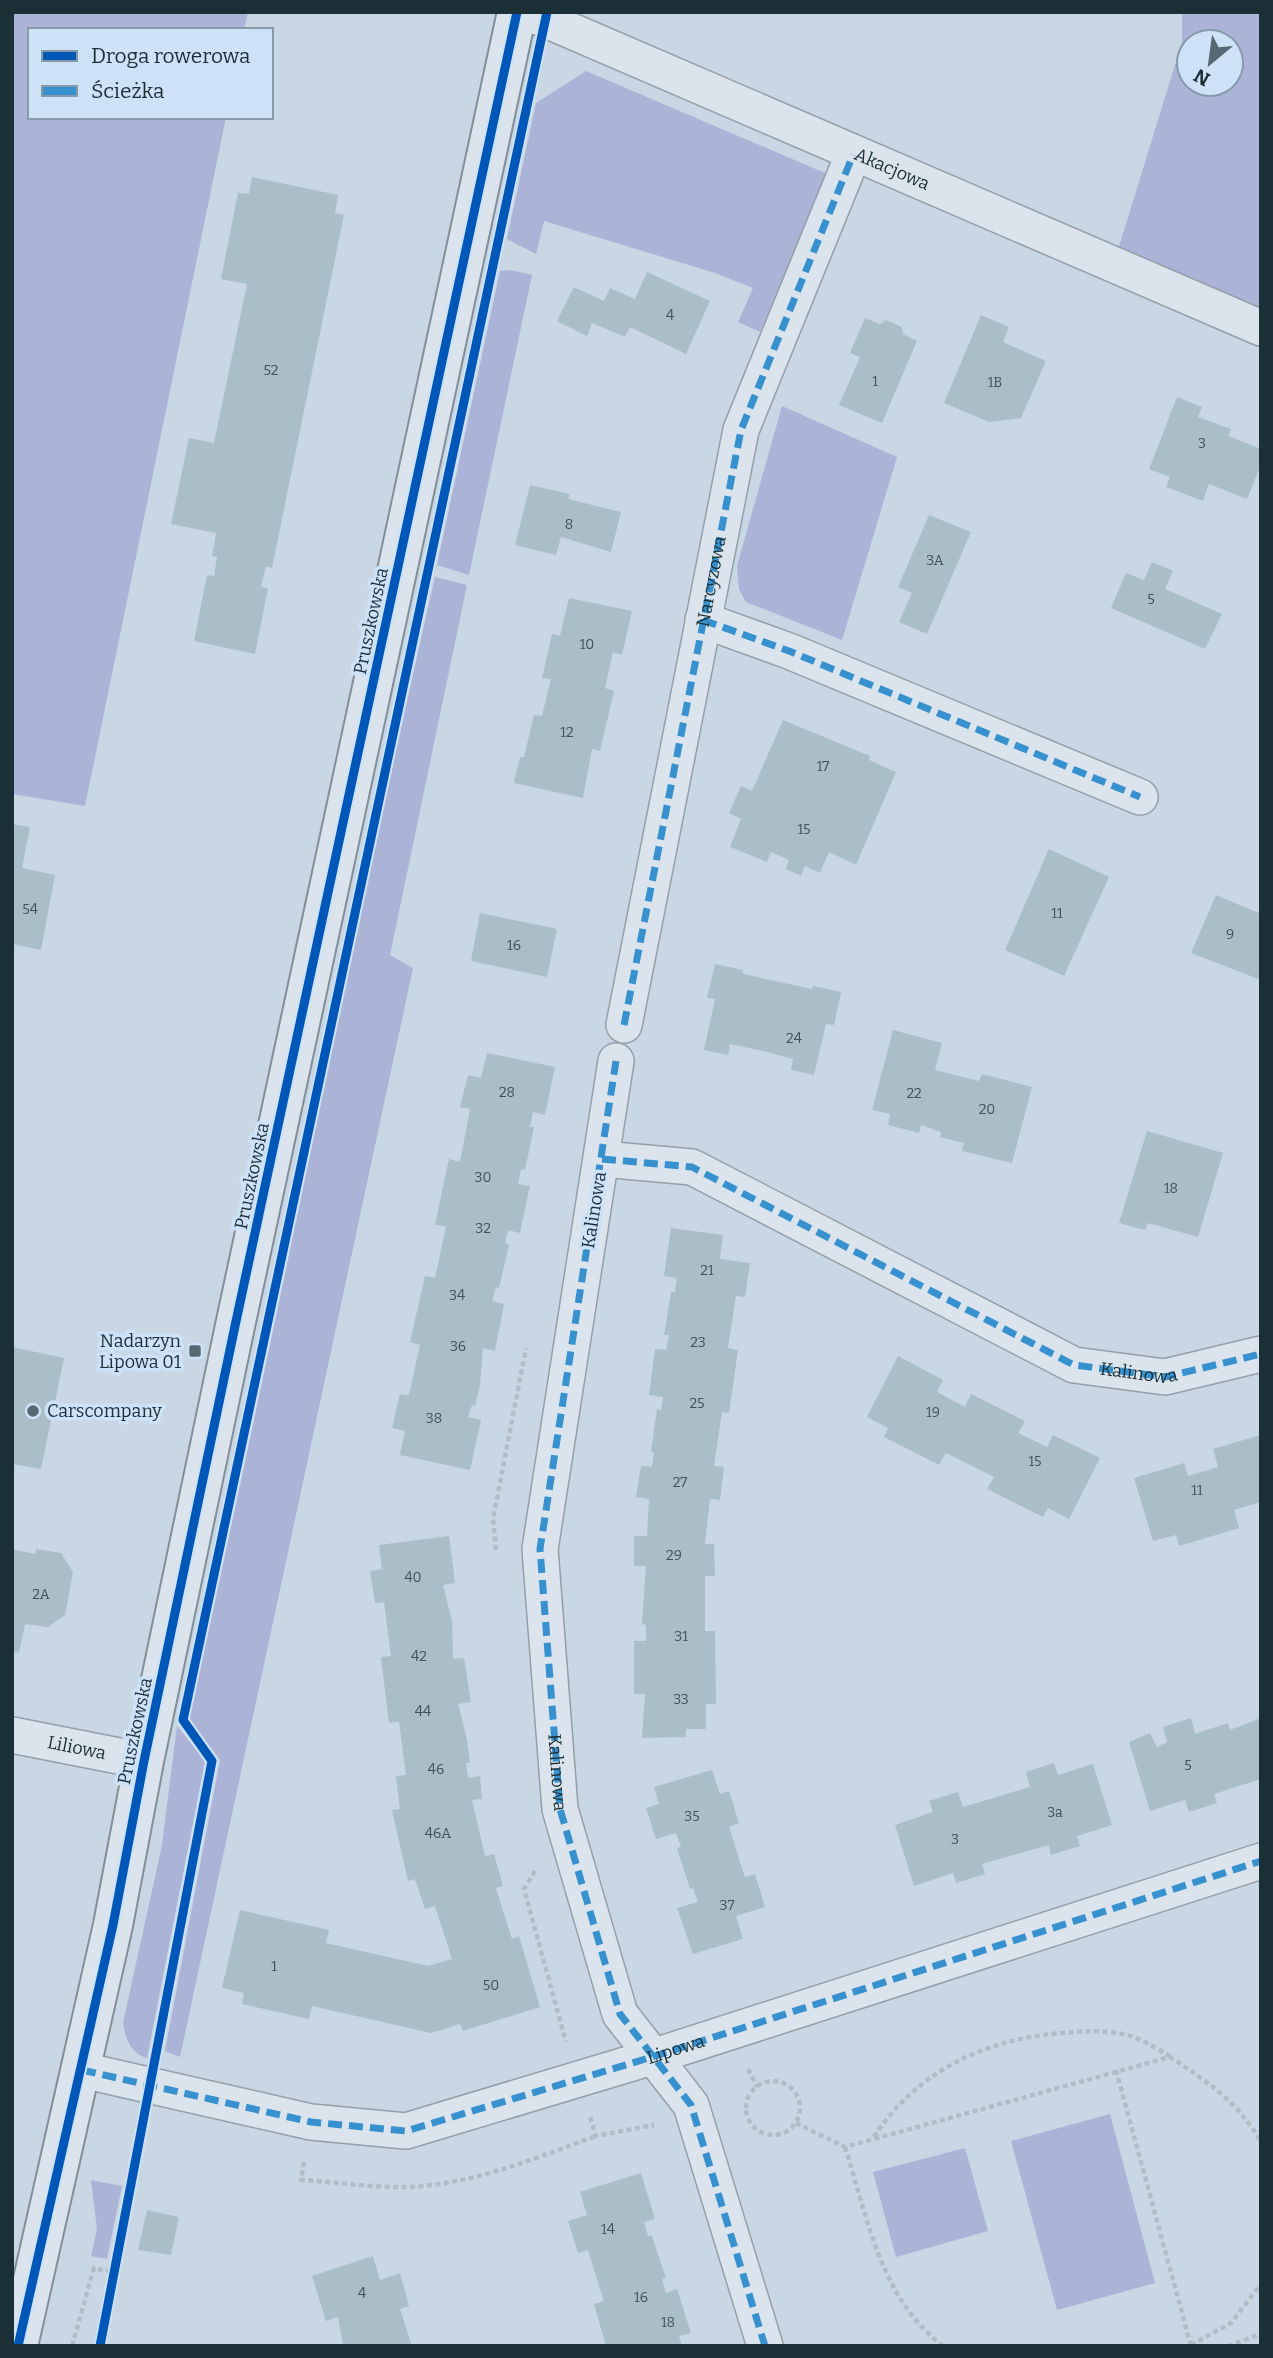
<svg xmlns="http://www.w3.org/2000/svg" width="1273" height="2358" font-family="Bitter,serif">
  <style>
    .green { fill: #abb3d7; fill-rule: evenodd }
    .building { fill: #aabec8 }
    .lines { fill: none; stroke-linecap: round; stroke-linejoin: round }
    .street-casing { stroke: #939fa9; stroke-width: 38 }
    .secondary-casing { stroke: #838f98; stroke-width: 42 }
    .path { stroke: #b2bcc4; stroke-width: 4.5; stroke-dasharray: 5 3.5; stroke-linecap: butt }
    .street { stroke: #dbe4ec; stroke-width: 35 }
    .secondary { stroke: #dbe4ec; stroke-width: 38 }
    .quiet { stroke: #3891cf; stroke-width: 7; stroke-dasharray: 14 7; stroke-linecap: butt }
    .cycleway-casing { stroke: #cee2f7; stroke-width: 13 }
    .cycleway { stroke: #0057b8; stroke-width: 9 }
    .poi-dot { fill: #586974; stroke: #cee2f7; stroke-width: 2.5 }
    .labels { text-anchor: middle; stroke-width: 7; stroke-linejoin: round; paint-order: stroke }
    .number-label { font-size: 14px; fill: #3f535b }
    .street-label { font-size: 18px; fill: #1b2f37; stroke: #cee2f7 }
    .poi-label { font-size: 18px; fill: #1b2f37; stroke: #cee2f7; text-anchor: end }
  </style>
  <rect width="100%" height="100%" fill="#c9d6e4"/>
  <path class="green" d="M12 12H248L244 30H30V117H226L85 806 12 794Z
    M1182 12H1261V309L1118 250 1182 42ZM1189 42H1231V84H1189Z
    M586 71 825 173 826 180 760 332 738 322 753 288 715 273 544 221 536 254 507 239 536 103Z
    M511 270 532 275 469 575 437 565 500 271Z
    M782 406 897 457 842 640 746 602 739 589 737 566Z
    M435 577 467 585 390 955 413 968 180 2057 165 2051 220 1760 189 1719C274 1339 348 957 435 577Z
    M177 1726 205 1761 147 2058C130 2053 126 2039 123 2023L162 1845Z
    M1110 2114 1155 2283 1057 2310 1011 2141Z
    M965 2148 988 2231 896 2257 873 2172Z
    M91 2180 122 2186 107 2259 91 2256 97 2229Z"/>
  <path class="building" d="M252 177 338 195 335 213 344 215 272 568 266 566 261 587 268 588 255 654 194 641 207 575 214 576 217 557 212 556 216 533 171 524 189 438 214 443 247 284 221 279 238 193 249 194Z
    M647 272 710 301 686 354 630 327 625 337 592 323 587 336 557 321 574 287 604 301 610 288 635 299Z
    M981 315 1009 327 1003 342 1046 361 1021 418 989 422 944 403Z
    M865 318 880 324 886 320 902 327 903 334 917 341 882 423 839 405 860 357 850 353Z
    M1177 397 1202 407 1198 417 1231 429 1228 436 1261 449V464L1247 499 1209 484 1203 501 1166 487 1170 477 1149 469Z
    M530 485 570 494 568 499 621 512 611 552 561 537 556 555 515 545Z
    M929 515 971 532 927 634 899 622 912 593 898 587Z
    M1152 562 1173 571 1165 589 1222 614 1205 649 1111 608 1126 573 1144 580Z
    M569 598 632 611 622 655 613 652 605 688 614 691 600 751 592 749 583 798 514 783 520 757H524L534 715 542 716 551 679 542 678 552 634 560 636Z
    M783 720 870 756 869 760 896 772 856 865 829 852 820 873 805 866 801 876 786 869 789 860 771 852 767 862 730 847 741 819 729 813 741 786 752 791Z
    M12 824 30 827 22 868 55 875 41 950 12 944Z
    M1049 849 1109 877 1064 976 1005 950Z
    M1216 895 1261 914V980L1191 953Z
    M480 913 557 929 547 977 471 961Z
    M715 964 743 970V974L812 989 813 986 841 992 834 1025 826 1024 814 1075 791 1070 793 1059 763 1051 730 1044 728 1055 704 1050 715 999 707 998Z
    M893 1030 942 1043 935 1070 979 1081 982 1074 1032 1087 1012 1163 962 1151 964 1143 940 1137 941 1132 921 1125 919 1133 888 1125 890 1114 872 1110Z
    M487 1053 555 1067 545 1115 533 1112 530 1127H534L525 1170 521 1169 518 1184 530 1186 525 1209 520 1233 508 1230 505 1243 509 1245 499 1288 496 1287 492 1301 504 1304 495 1351 483 1348 480 1384 475 1406 472 1405 468 1417 481 1420 470 1470 400 1455 405 1431 392 1428 400 1394 409 1395 420 1345 410 1342 425 1276 435 1278 446 1226 435 1225 449 1159 460 1162 470 1109 460 1107 468 1075 481 1078Z
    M1147 1131 1223 1153 1198 1237 1148 1223 1145 1230 1119 1223Z
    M671 1228 723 1235 720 1259 750 1263 745 1297 736 1296 728 1348 738 1350 729 1413 722 1412 714 1466 724 1467 720 1500 710 1499 705 1544H714L715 1576H705V1631H715L716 1704H706V1729H686V1737L642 1738 645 1694H634V1641H646V1625L642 1624 646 1566H634V1536H647L649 1499 636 1497 641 1466 652 1467 654 1453 651 1452 657 1409 661 1410 663 1397 649 1395 655 1349 666 1350 669 1335H664L671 1292H675L677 1278 664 1276Z
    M12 1347 64 1358 41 1469 12 1464Z
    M898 1356 943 1380 937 1392 965 1407 971 1394 1025 1421 1018 1433 1047 1447 1053 1435 1100 1458 1069 1519 1048 1508 1043 1517 987 1489 994 1477 946 1453 939 1465 884 1437 888 1428 867 1417Z
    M1261 1435V1502L1234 1510 1239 1528 1179 1546 1176 1535 1153 1541 1134 1478 1184 1463 1188 1476 1218 1467 1213 1449Z
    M449 1536 455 1583 443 1585 452 1621 453 1659 464 1658 471 1702 458 1704 467 1740 470 1763H466L468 1778 480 1776 482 1799 472 1800 485 1856 494 1854 503 1886 496 1888 512 1939 519 1936 540 2007 463 2031 460 2024 431 2033 312 2006 309 2019 242 2004 244 1993 222 1988 240 1910 329 1930 326 1943 428 1966 452 1959 435 1906 425 1909 415 1879 408 1881 392 1810 400 1809 396 1776 406 1775 399 1722 389 1723 381 1657 391 1656 384 1602 375 1603 370 1571 382 1569 379 1545Z
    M12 1549 35 1554 36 1549 61 1553 73 1572 65 1615 48 1627 25 1624 19 1653 12 1651Z
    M1191 1718 1195 1734 1228 1723 1230 1730 1261 1718V1779L1214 1794 1217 1803 1189 1812 1185 1800 1150 1811 1129 1742 1150 1733 1157 1747 1167 1742 1163 1727Z
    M1054 1763 1058 1775 1093 1764 1112 1825 1077 1836 1080 1846 1051 1855 1049 1845 982 1864 985 1874 956 1883 953 1873 914 1886 895 1825 933 1812 929 1801 958 1792 963 1807 1030 1787 1026 1772Z
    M712 1770 720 1794 729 1791 739 1823 729 1827 740 1862 745 1877 755 1874 765 1907 736 1916 743 1939 693 1954 677 1908 698 1902 693 1888 690 1889 677 1848 681 1847 676 1833 656 1839 646 1808 659 1804 654 1787Z
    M641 2173 655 2219 644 2222 648 2236H652L666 2278 662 2279 666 2293 677 2289 691 2333 679 2336 682 2346H606L594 2304 604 2301 599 2286 588 2250 578 2253 568 2221 587 2215 580 2192Z
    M147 2210 179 2217 171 2255 138 2250Z
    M373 2256 380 2280 400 2273 409 2306 400 2309 412 2346H343L338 2317 326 2321 312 2276Z"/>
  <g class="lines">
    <defs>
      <g id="street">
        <path id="s1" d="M522 12 546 20 1261 328"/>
        <path d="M703 620 789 651 1140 797"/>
        <path id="s2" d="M624 1025 741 430 853 155"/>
        <path id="s3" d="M616 1061 540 1549 560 1809 620 2014 691 2105 765 2346"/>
        <path id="s4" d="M602 1159 692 1167 1074 1365 1165 1377 1261 1354"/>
        <path id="s5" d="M12 1735 144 1761"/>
        <path d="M82 2070 311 2122 406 2131 652 2057 1261 1861"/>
      </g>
      <path id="secondary" d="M18 2346 113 1925 144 1761 235 1326 517 12"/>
    </defs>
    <use href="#street" class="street-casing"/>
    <use href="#secondary" class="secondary-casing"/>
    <path class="path" d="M496 1550 493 1519 526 1348
      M535 1871 524 1889 566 2042
      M748 2069 757 2087
      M1116 2070 1191 2346
      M746 2108a27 27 0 1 1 54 0a27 27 0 1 1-54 0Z
      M590 2117 596 2136 654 2125
      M796 2123 845 2147 1170 2057C1207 2081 1239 2103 1261 2142
      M874 2137C917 2071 985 2039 1062 2033 1083 2031 1106 2030 1127 2035 1141 2038 1156 2049 1170 2056
      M845 2147C868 2219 880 2298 943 2346
      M304 2162 301 2180C337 2182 374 2188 409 2187 474 2184 536 2158 596 2136
      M1191 2345 1231 2323 1261 2284
      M72 2346 94 2268 112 2272
      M1228 2346 1261 2334"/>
    <use href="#street" class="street"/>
    <use href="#secondary" class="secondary"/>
    <g class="quiet">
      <path d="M703 620 789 651 1140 797"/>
      <path d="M624 1025 741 430 853 155"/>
      <path d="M616 1061 540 1549 560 1809 620 2014 691 2105 765 2346"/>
      <path d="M602 1159 692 1167 1074 1365 1165 1377 1261 1354"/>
      <path id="s6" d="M82 2070 311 2122 406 2131 652 2057 1261 1861"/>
    </g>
    <defs>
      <path id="cycleway" d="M18 2346 113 1925 144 1761 235 1326 517 12
        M100 2346 212 1761 183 1720 547 12"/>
    </defs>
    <use href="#cycleway" class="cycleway-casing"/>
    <use href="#cycleway" class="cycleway"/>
  </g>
  <g class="poi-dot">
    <rect x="188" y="1344" width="14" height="14" rx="3.5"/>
    <circle cx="33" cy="1411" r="7"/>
  </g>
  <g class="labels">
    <g class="number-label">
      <text x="670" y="320">4</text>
      <text x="271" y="375">52</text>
      <text x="875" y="386">1</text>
      <text x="995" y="387">1B</text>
      <text x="1202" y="448">3</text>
      <text x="569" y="529">8</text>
      <text x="935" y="565">3A</text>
      <text x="1151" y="604">5</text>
      <text x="587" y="649">10</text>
      <text x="567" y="737">12</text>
      <text x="823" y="771">17</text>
      <text x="804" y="834">15</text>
      <text x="30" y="914">54</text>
      <text x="1057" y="918">11</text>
      <text x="1230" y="939">9</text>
      <text x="514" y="950">16</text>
      <text x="794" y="1043">24</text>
      <text x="507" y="1097">28</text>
      <text x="914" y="1098">22</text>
      <text x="987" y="1114">20</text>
      <text x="483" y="1182">30</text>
      <text x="1171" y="1193">18</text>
      <text x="483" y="1233">32</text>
      <text x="707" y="1275">21</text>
      <text x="457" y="1300">34</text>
      <text x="698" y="1347">23</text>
      <text x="458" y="1351">36</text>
      <text x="697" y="1408">25</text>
      <text x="933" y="1417">19</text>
      <text x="434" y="1423">38</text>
      <text x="1035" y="1466">15</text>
      <text x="680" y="1487">27</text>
      <text x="1197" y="1495">11</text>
      <text x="674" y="1560">29</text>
      <text x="413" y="1582">40</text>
      <text x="41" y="1599">2A</text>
      <text x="681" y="1641">31</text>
      <text x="419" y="1661">42</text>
      <text x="681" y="1704">33</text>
      <text x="423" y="1716">44</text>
      <text x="1188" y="1770">5</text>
      <text x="436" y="1774">46</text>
      <text x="1055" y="1817">3a</text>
      <text x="692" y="1821">35</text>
      <text x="438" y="1838">46A</text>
      <text x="955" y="1844">3</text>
      <text x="727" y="1910">37</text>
      <text x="274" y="1971">1</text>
      <text x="491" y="1990">50</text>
      <text x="608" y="2234">14</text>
      <text x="362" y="2298">4</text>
      <text x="641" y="2302">16</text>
      <text x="668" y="2327">18</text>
    </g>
    <g class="street-label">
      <text dy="6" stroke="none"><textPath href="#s1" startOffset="402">Akacjowa</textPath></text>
      <text dy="6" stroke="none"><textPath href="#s2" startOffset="452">Narcyzowa</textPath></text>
      <text transform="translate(371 621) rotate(-78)" y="6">Pruszkowska</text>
      <text transform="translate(252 1176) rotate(-78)" y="6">Pruszkowska</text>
      <text transform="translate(594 1210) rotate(-81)" y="6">Kalinowa</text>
      <text dy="6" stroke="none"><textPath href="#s4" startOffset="586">Kalinowa</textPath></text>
      <text transform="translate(135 1731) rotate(-78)" y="6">Pruszkowska</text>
      <text dy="6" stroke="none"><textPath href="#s5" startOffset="66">Liliowa</textPath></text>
      <text dy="6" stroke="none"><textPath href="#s3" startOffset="718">Kalinowa</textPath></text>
      <text dy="6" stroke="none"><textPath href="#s6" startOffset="612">Lipowa</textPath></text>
    </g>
    <g class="poi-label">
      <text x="181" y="1347">Nadarzyn<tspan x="181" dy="21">Lipowa 01</tspan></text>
      <text x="47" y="1417" text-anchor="start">Carscompany</text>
    </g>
  </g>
  <rect width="1273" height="2358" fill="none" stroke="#1b2f37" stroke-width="28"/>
  <rect x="28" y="28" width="245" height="91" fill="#cee2f7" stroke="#869aaa" stroke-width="2"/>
  <rect x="42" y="51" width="35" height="10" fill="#0057b8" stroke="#869aaa" stroke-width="2"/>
  <text x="91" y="63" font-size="21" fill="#1b2f37">Droga rowerowa</text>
  <rect x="42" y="86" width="35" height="10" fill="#3891cf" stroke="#869aaa" stroke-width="2"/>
  <text x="91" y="98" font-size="21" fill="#1b2f37">Ścieżka</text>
  <g transform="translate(1210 63) rotate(209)"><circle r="33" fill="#cee2f7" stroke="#869aaa" stroke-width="2"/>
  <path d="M0-5L12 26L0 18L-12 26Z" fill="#586974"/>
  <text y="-10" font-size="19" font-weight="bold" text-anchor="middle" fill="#1b2f37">N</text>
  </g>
</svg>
